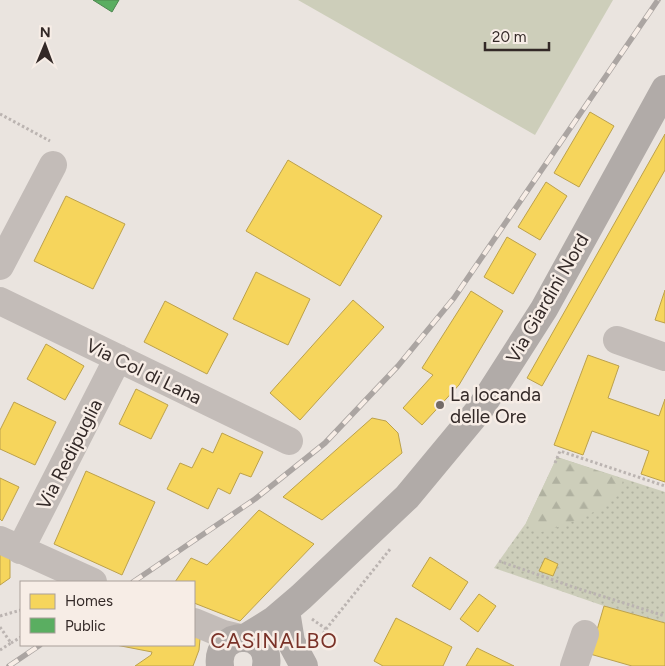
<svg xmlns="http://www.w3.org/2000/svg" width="665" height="666" font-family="Figtree,sans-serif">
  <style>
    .grass { fill: url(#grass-dots) }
    .forest { fill: url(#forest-firs) }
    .pitch { fill: #cdceba }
    .homes { fill: #f6d55c; stroke: #bca14c }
    .public { fill: #5aae61; stroke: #4e8650 }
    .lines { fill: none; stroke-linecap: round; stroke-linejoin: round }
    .path { stroke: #bbb4b1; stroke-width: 3; stroke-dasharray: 2.5 2.5; stroke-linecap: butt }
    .minor { stroke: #c3bcb8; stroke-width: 28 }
    .major { stroke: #b1aba8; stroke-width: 28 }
    .rail-casing { stroke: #aba5a2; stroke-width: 5.5 }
    .rail { stroke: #f7ede6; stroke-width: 4; stroke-dasharray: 11; stroke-linecap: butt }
    .poi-dot { fill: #736a67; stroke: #f7ede6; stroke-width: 2 }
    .labels { text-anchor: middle; stroke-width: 5; stroke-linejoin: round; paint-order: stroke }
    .street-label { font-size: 19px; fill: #332927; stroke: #f7ede6 }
    .poi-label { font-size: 19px; fill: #332927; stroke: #f7ede6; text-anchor: start }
    .quarter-label { font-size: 21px; letter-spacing: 1px; fill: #7a3228; stroke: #f7ede6 }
  </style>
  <defs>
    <pattern id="grass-dots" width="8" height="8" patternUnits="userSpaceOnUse" patternTransform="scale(1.25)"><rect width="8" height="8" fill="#cdceba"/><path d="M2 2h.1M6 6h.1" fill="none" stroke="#b0b1a0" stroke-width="1.8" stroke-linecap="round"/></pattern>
    <pattern id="forest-firs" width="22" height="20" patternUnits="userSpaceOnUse" patternTransform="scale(1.25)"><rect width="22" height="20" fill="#cdceba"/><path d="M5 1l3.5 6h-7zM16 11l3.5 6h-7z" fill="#b0b1a0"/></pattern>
  </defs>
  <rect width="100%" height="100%" fill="#eae4df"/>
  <path class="grass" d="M557 457 665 492V623L604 606 494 568 526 523Z"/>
  <path class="forest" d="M557 457 623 479C622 483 622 490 619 494 604 511 562 527 541 532L526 523Z"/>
  <path class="pitch" d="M298 0H613L535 135Z"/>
  <path class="homes" d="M590 112 614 126 579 187 554 173Z
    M665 134V170L542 386 527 378Z
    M288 160 382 216 340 286 246 231Z
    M546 182 567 196 540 240 518 227Z
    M66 196 125 224 93 289 34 261Z
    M507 237 536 254 513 294 484 277Z
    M256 272 310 299 288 345 233 319Z
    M665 290V323L655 320Z
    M471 291 503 311 459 385 422 425 403 408 433 375 422 368Z
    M353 300 384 327 300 420 270 393Z
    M165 301 228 334 207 374 144 342Z
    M46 344 84 366 65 400 27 379Z
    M588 355 619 366 608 398 659 416 665 399V482L641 474 649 451 592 431 583 455 554 445Z
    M136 389 168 405 151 439 119 424Z
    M14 402 56 422 35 465 0 449V430Z
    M372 418 386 421 398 433 402 453 322 520 283 497Z
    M222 433 263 452 251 477 240 473 230 494 218 488 208 509 167 489 180 463 192 468 202 448 213 453Z
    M86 471 155 502 122 575 54 544Z
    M0 478 19 487 2 521 0 519Z
    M259 510 314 544 240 621 194 603V582H175L191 558 207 565Z
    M0 549 10 554V578L0 585Z
    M430 557 468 582 450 610 412 586Z
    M545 558 558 564 553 576 539 571Z
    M479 594 496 606 478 632 460 619Z
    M604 606 665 623V666H632L590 654Z
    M396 618 452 647 443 666H383L374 661Z
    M194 631 200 639 199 650 193 666H135L151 655 152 652 116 645H194Z
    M477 648 514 666H466Z"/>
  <path class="public" d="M93 0H119L112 12Z"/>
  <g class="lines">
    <path class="path" d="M0 114 50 141
      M555 463 560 451 665 486
      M499 561 576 588 665 616
      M0 616 21 610
      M312 619 326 629
      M0 627 11 643 0 650
      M318 642 326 629 391 548
      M11 643 21 637"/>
    <path class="minor" d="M0 266 53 165
      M0 301 289 441
      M617 340 665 357
      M0 540 93 582
      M20 550 118 358
      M194 622 223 634 240 638
      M574 666 585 634"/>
    <path class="major" d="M287 617 291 642 304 666
      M245 638 274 620 301 597 407 497 480 409 544 309 665 89
      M220 666C215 628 272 629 266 666"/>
    <defs>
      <path id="rail" d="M133 582 255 499 325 443 398 366 454 298 658 0
        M9 666 40 645"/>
    </defs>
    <use href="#rail" class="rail-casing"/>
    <use href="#rail" class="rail"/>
  </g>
  <circle class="poi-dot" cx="440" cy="405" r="5"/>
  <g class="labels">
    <g class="street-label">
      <text transform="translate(547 298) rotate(-60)" y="7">Via Giardini Nord</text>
      <text transform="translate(144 371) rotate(26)" y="7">Via Col di Lana</text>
      <text transform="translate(69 454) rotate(-63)" y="7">Via Redipuglia</text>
    </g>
    <g class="poi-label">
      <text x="450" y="401">La locanda<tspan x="450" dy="22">delle Ore</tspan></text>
    </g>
    <g class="quarter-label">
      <text x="274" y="648">CASINALBO</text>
    </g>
  </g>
  <rect x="20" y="581" width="175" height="65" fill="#f7ede6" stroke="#a99f9a"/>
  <rect x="30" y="594" width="25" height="15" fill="#f6d55c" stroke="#a99f9a"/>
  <text x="65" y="606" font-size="15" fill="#332927">Homes</text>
  <rect x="30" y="618" width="25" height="15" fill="#5aae61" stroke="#a99f9a"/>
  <text x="65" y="631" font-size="15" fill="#332927">Public</text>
  <g transform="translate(45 45) rotate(1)" stroke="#f7ede6" stroke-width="4" paint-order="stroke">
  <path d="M0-4L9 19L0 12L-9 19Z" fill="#332927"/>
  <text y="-8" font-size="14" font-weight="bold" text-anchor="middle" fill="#332927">N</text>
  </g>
  <path d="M485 42v8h64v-8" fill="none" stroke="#332927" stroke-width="2.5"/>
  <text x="492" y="42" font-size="15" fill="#332927" stroke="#f7ede6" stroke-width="4" paint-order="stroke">20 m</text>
</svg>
